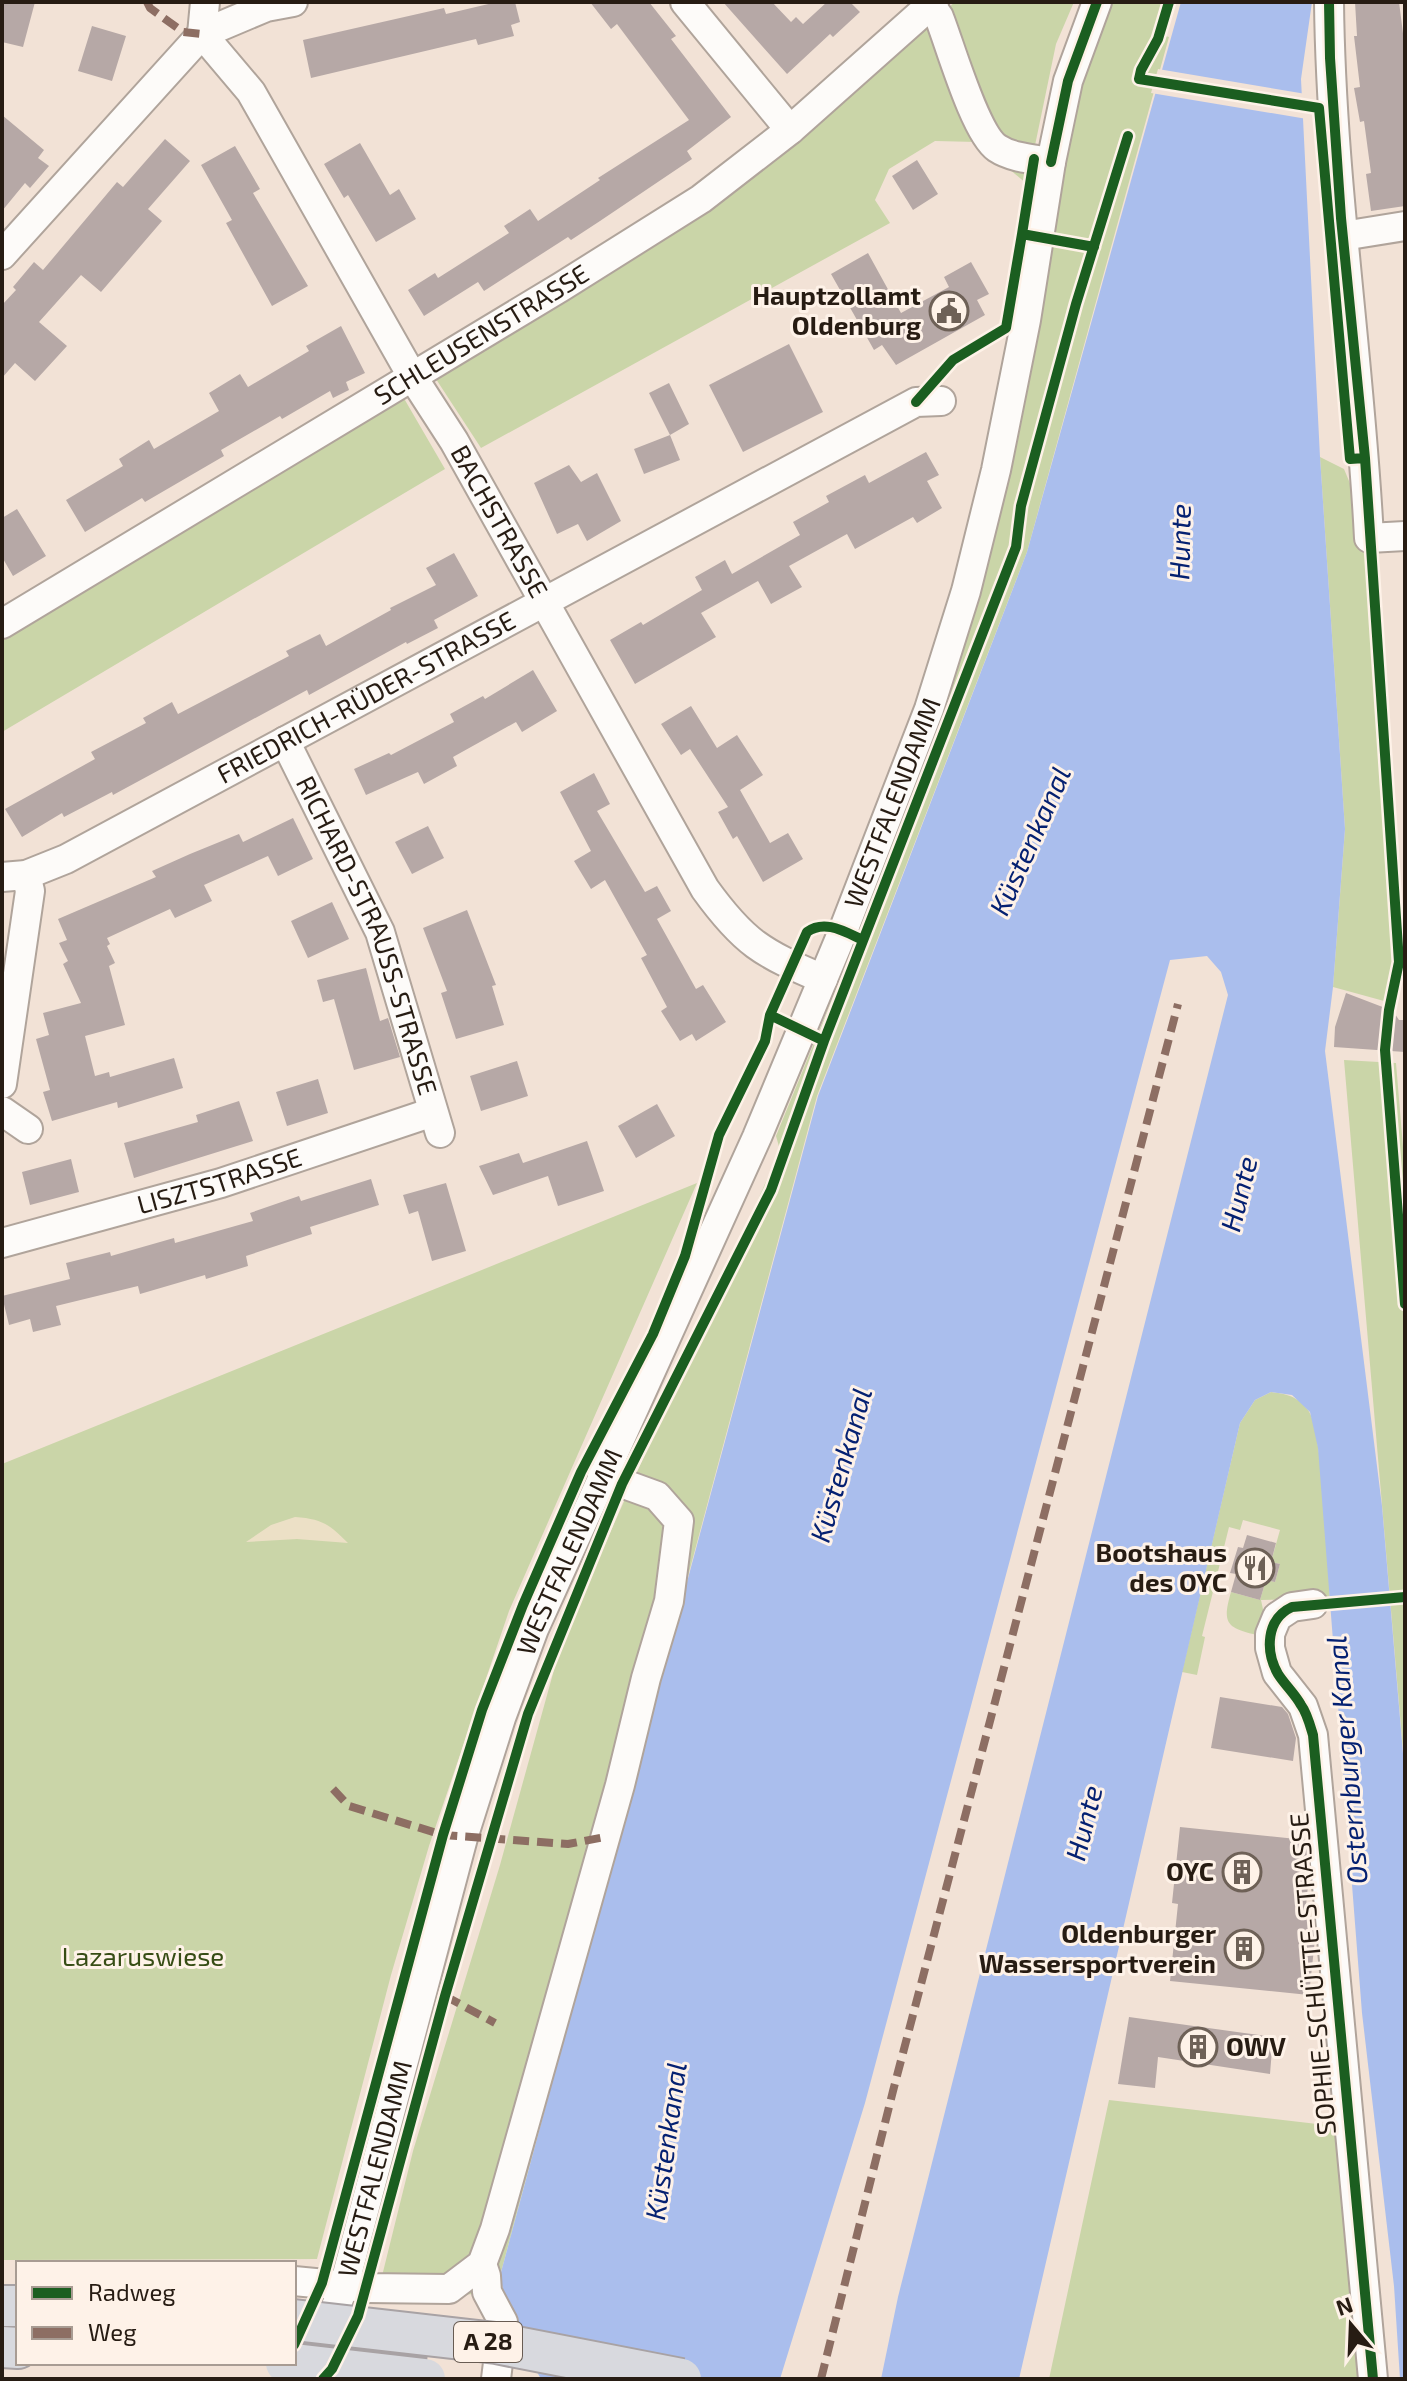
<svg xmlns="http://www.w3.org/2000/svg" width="1407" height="2381" font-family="'Exo 2',sans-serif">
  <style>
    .green { fill: #cad5a8 }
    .sand { fill: #ece0c6 }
    .water { fill: #aabeed }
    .pier { fill: #f2e2d6 }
    .building { fill: #b6a8a6 }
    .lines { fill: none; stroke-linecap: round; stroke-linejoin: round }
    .minor-casing { stroke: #b0a49b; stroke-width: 32 }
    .highway-casing { stroke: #a8a2a4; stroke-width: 44 }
    .minor { stroke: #fdfbf9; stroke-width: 28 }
    .highway { stroke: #d8d9de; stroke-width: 40 }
    .highway-bridge-casing { stroke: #a8a2a4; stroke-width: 44; stroke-linecap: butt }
    .highway-bridge { stroke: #d8d9de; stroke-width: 40 }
    .quiet { stroke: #8d6e63; stroke-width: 8; stroke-dasharray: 16 8; stroke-linecap: butt }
    .cycleway-casing { stroke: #fef2e8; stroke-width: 15 }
    .cycleway { stroke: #1b5e20; stroke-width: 10 }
    .labels { text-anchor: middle; stroke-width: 6; stroke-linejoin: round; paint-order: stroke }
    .shield { fill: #fef2e8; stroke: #685c53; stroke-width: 2 }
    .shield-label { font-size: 24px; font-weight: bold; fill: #271c13 }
    .poi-label { font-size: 26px; font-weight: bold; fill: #271c13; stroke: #fef2e8; text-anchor: end }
    .street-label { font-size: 26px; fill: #271c13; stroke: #fef2e8 }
    .park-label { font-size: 26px; fill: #374d15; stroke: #fef2e8 }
    .water-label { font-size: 28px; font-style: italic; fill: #052172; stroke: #fef2e8 }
  </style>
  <rect width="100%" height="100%" fill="#f2e2d6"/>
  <path class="green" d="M955 2H1074L1056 44 1027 184 977 142 935 141 889 169 875 200 890 223 481 448 434 376 815 123Z
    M1108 2H1164L1155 33 1169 37 1027 552 817 1096 500 2276 476 2294 434 2296 382 2276 413 2151 500 1865 562 1641 780 1150 776 1136 864 921 984 573 1087 60Z
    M402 395 445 469 2 732V635Z
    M1320 457 1344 469 1373 539 1405 961 1395 1004 1333 987 1345 829Z
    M1344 1060 1396 1063 1405 1171V1774Z
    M697 1183 509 1611 429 1846 391 1975 317 2259 2 2260V1464Z
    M1271 1392C1287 1394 1297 1396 1308 1410 1323 1429 1328 1566 1330 1599L1261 1600 1264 1614 1257 1635C1226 1628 1222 1623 1231 1592L1260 1600 1266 1580 1275 1582 1280 1564 1271 1562 1280 1530 1243 1520 1240 1530 1229 1527 1202 1636 1205 1637 1197 1675 1182 1672 1240 1423 1255 1400Z
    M1109 2100 1343 2127 1367 2379H1049Z"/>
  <path class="sand" d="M295 1517C322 1519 329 1524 348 1543L297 1539 246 1542 271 1525Z"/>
  <path class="water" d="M1181 2H1312L1301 79 1320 457 1345 829 1333 987 1325 1051 1382 1506 1405 1777V2379H1400L1394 2286 1362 2013 1318 1448 1310 1412 1292 1395 1271 1392 1255 1400 1240 1423 1019 2379H881L898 2297 1228 995 1221 972 1207 956 1170 960 865 2103 780 2379H541L512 2328 500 2276 818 1096 1027 552Z"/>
  <path class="pier" d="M1158 69 1306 94 1307 119 1151 93Z"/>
  <path class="building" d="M2 2H35L23 47 2 42Z
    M497 2H515L520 22 511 25 514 36 478 45 476 39 311 78 303 40 444 8 446 14Z
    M590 2H649L676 36 671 39 731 117 687 151 692 159 600 221 571 240 568 237 484 291 478 282 424 316 408 290 435 273 438 278 509 233 504 226 530 209 538 221 600 180 598 178 689 120 617 24 611 29Z
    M723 2H772L791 22 796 17 803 24 827 2H850L860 12 833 37 830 34 787 74Z
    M1355 2H1399L1405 49V206L1371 211 1366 174 1371 173 1364 121 1360 122 1354 88 1360 87 1354 36H1357Z
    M92 26 126 36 112 81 78 71Z
    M2 115 44 150 38 158 49 166 30 188 25 183 2 211Z
    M165 139 190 161 148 209 162 221 101 292 81 275 39 322 67 346 35 381 15 363 2 378V305L16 290 13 287 34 262 43 270 117 182 123 187Z
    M360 143 390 195 399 189 416 219 376 242 348 195 344 198 324 164Z
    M235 146 260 189 253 193 308 286 272 306 226 223 232 220 201 165Z
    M917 160 938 194 913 210 892 176Z
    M868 253 901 313 949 287 944 277 971 262 989 294 977 300 985 315 896 365 882 345 874 350 831 274Z
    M341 326 365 373 346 382 349 390 333 398 330 391 282 419 280 416 221 450 224 456 145 502 142 498 85 532 66 500 123 466 119 459 149 440 154 449 219 411 209 393 240 374 248 387 309 351 306 346Z
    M789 344 823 412 743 452 709 385Z
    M669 383 689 424 670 435 649 393Z
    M670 435 680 460 644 474 634 449Z
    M926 452 939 475 927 481 942 508 917 523 913 517 855 549 847 534 789 566 802 587 771 604 758 581 701 613 716 637 635 684 610 640 641 622 643 625 702 590 695 577 725 560 732 574 800 535 793 522 829 502 826 496 865 475 869 483Z
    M569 465 581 482 597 473 621 521 587 541 578 524 557 534 534 483Z
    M17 509 46 556 13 576 2 557V518Z
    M454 553 478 596 434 620 438 628 407 644 406 642 309 695 307 690 113 795 112 792 64 817 62 813 22 837 5 809 95 759 91 752 146 723 143 718 172 702 178 714 289 656 286 651 320 634 326 646 391 610 390 608 436 585 426 568Z
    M533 670 557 711 522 732 516 722 453 757 457 766 424 784 418 772 366 795 354 769 389 753 391 755 454 722 450 714 483 696 485 699Z
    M691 706 717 748 737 735 763 775 740 790 770 843 788 833 803 859 763 882 737 836 733 839 718 812 728 807 690 749 681 755 661 724Z
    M594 773 610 804 597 811 645 892 657 886 671 911 657 919 696 989 703 985 726 1022 696 1041 692 1034 680 1041 661 1011 667 1007 641 958 647 955 605 880 591 889 574 861 591 851 560 792Z
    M293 818 313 859 278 876 268 856 204 885 212 901 175 918 170 909 107 938 110 944 107 946 115 963 109 966 125 1025 85 1036 95 1076 109 1072 110 1077 174 1058 183 1088 118 1108 117 1102 52 1121 43 1092 50 1090 36 1039 49 1035 43 1013 81 1003 63 964 68 961 59 943 67 940 58 919 156 877 152 871 190 854 239 834 243 842Z
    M428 826 444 858 412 874 395 842Z
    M332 902 349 939 308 958 291 921Z
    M467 910 496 985 492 986 504 1025 456 1039 441 993 447 991 423 928Z
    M366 968 380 1021 388 1018 400 1057 354 1070 334 999 323 1002 317 980Z
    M1346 993 1393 1011 1399 1020H1405V1052L1334 1047 1335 1027Z
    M517 1061 528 1096 481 1111 470 1076Z
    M318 1079 328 1113 287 1126 276 1092Z
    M239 1101 253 1141 134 1178 124 1143 198 1122 196 1115Z
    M657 1104 675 1136 636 1158 618 1126Z
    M587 1141 604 1191 558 1206 548 1176 493 1195 479 1166 519 1153 523 1163Z
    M71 1159 79 1192 30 1205 22 1172Z
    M371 1179 379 1205 310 1227 312 1234 246 1256 248 1266 206 1279 205 1275 140 1294 138 1286 56 1306 61 1325 33 1332 30 1319 9 1325 2 1296 70 1279 66 1263 110 1252 111 1256 174 1238 175 1243 253 1221 250 1213 299 1196 301 1201Z
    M446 1183 466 1251 432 1261 418 1211 409 1214 403 1195Z
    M1247 1535 1276 1543 1271 1562 1280 1564 1275 1582 1266 1580 1260 1600 1231 1592 1236 1574 1230 1573 1238 1547 1243 1548Z
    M1220 1697 1282 1707 1288 1714 1296 1738 1293 1761 1211 1748Z
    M1180 1827 1306 1840 1309 1875 1305 1916 1313 1917 1315 1939 1309 1995 1170 1981 1178 1904 1172 1903Z
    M1129 2017 1273 2037 1270 2074 1158 2057 1155 2088 1118 2084Z"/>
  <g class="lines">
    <defs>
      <g id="minor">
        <path d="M685 2 790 130"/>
        <path d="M1329 2C1331 182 1360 359 1369 538L1405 536"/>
        <path d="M931 6 939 17C950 45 975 133 997 148 1012 158 1033 159 1051 162"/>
        <path id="s1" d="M202 34 251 92 412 376 454 441 705 889C744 943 762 953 823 979"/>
        <path d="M202 34 205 2"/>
        <path d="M1343 236 1405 226"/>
        <path d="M2 255 202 34 266 7 293 2"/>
        <path id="s2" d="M2 624 561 287 701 199 790 130 934 2"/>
        <path id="s3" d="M285 741 380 932 440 1133"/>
        <path id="s4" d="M2 877 26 875 66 859 916 402 941 401"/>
        <path d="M2 1084 30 891 26 875"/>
        <path d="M2 1111 28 1129"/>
        <path id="s5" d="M2 1243 221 1183 433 1112"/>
        <path d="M1313 1604 1292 1607 1277 1617 1270 1634V1648L1277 1673 1303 1706 1313 1735 1373 2379"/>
        <path d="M482 2264 486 2276 487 2292 503 2322 496 2379"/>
        <path d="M294 2281 367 2288 449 2289 482 2264 495 2229 620 1785 646 1678 669 1601 679 1521 657 1496 602 1476"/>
        <path id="s6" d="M299 2375 317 2354 344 2286 463 1838 501 1718 534 1629 757 1137 843 931 929 709 966 591 996 470 1026 320 1051 162 1068 81 1097 2"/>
      </g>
      <path id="highway" d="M2 2306H18
        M2 2347 18 2348"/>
    </defs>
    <use href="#minor" class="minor-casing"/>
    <use href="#highway" class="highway-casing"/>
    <use href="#minor" class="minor"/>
    <use href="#highway" class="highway"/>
    <defs>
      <path id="highway-bridge" d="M294 2320 496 2343 681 2379
        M286 2363 425 2379"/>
    </defs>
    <use href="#highway-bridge" class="highway-bridge-casing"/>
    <use href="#highway-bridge" class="highway-bridge"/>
    <path class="quiet" d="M147 2 150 8 183 32 202 34
      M333 1789 349 1806 443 1835 568 1844 605 1837
      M445 1996 495 2023
      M821 2379 893 2091 1178 1004"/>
    <defs>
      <path id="cycleway" d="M1169 2 1158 39 1141 70 1139 79 1319 108 1350 459 1365 458
        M1329 2 1330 58 1341 218 1365 458 1399 962 1389 1010 1385 1050 1405 1304
        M1034 159 1022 234 1094 247
        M1051 162 1068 81 1097 2
        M916 402 953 360 1006 328 1022 234
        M824 1041 770 1015 807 932C825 919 845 932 863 940
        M294 2345 322 2283 443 1835 482 1710 523 1605 581 1472 653 1334 685 1256 719 1135 765 1041 770 1015
        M323 2379 332 2369 358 2316 445 1996 528 1714 622 1484 771 1190 824 1041 1016 547 1021 506 1076 304 1128 136
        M1373 2379 1313 1735C1310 1725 1307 1713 1301 1705 1295 1694 1285 1685 1278 1674 1265 1651 1266 1619 1292 1607L1405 1597"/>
    </defs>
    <use href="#cycleway" class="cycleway-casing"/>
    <use href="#cycleway" class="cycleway"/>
  </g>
  <defs>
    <symbol id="civic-ring" viewBox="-11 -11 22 22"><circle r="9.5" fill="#fef2e8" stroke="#6e6157" stroke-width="1.5"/><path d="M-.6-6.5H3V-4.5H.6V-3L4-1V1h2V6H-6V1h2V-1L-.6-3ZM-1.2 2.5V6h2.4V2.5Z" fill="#6e6157"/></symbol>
    <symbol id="restaurant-ring" viewBox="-11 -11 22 22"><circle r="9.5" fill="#fef2e8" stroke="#6e6157" stroke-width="1.5"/><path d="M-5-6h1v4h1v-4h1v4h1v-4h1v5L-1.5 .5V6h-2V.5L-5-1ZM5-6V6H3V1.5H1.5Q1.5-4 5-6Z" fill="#6e6157"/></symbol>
    <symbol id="building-ring" viewBox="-11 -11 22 22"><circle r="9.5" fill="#fef2e8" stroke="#6e6157" stroke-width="1.5"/><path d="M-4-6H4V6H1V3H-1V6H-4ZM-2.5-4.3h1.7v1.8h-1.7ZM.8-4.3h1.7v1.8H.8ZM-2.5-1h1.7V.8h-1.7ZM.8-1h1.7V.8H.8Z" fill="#6e6157"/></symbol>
  </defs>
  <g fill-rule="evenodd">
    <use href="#civic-ring" x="927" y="289" width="44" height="44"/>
    <use href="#restaurant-ring" x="1233" y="1546" width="44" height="44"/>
    <use href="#building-ring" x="1220" y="1850" width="44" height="44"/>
    <use href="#building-ring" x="1222" y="1927" width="44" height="44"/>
    <use href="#building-ring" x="1176" y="2025" width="44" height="44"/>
  </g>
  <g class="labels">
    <rect class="shield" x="454" y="2322" width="68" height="40" rx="6"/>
    <g class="shield-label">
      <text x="488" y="2350">A 28</text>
    </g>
    <g class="poi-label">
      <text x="921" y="305">Hauptzollamt<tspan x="921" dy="30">Oldenburg</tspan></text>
      <text x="1227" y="1562">Bootshaus<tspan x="1227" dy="30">des OYC</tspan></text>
      <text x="1214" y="1881">OYC</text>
      <text x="1216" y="1943">Oldenburger<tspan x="1216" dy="30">Wassersportverein</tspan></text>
      <text x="1226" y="2056" text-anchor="start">OWV</text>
    </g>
    <g class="street-label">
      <text dy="9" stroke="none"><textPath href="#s2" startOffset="560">SCHLEUSENSTRASSE</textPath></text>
      <text dy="9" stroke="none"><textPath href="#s1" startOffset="572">BACHSTRASSE</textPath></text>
      <text dy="9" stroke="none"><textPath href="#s4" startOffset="408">FRIEDRICH-RÜDER-STRASSE</textPath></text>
      <text dy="9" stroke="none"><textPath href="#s6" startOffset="1686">WESTFALENDAMM</textPath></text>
      <text dy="9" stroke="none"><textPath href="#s3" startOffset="212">RICHARD-STRAUSS-STRASSE</textPath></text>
      <text dy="9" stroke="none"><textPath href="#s5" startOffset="226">LISZTSTRASSE</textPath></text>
      <text dy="9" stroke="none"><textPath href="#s6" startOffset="870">WESTFALENDAMM</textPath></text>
      <text transform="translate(1313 1974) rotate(-95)" y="9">SOPHIE-SCHÜTTE-STRASSE</text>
      <text dy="9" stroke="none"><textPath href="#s6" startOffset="222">WESTFALENDAMM</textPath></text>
    </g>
    <g class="park-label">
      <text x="143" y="1966">Lazaruswiese</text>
    </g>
    <g class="water-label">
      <text transform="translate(1180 542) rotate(-89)" y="10">Hunte</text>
      <text transform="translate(1030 841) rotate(-66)" y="10">Küstenkanal</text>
      <text transform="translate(1239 1194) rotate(-76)" y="10">Hunte</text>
      <text transform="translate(841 1465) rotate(-74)" y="10">Küstenkanal</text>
      <text transform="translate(1347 1760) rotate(-95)" y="10">Osternburger Kanal</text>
      <text transform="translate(1084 1823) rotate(-76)" y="10">Hunte</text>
      <text transform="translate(666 2141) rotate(-82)" y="10">Küstenkanal</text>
    </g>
  </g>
  <rect width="1407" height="2381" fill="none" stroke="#271c13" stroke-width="8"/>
  <rect x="16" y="2261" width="280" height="104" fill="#fef2e8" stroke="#a89c93" stroke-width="2"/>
  <rect x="32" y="2287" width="40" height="12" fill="#1b5e20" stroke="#a89c93" stroke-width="2"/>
  <text x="88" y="2301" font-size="24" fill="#271c13">Radweg</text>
  <rect x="32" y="2327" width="40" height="12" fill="#8d6e63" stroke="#a89c93" stroke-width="2"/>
  <text x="88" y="2341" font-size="24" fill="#271c13">Weg</text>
  <g transform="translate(1351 2325) rotate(341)" stroke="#fef2e8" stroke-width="6" paint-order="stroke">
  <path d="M0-6L14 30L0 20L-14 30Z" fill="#271c13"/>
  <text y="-12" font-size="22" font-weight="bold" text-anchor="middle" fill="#271c13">N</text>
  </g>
</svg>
